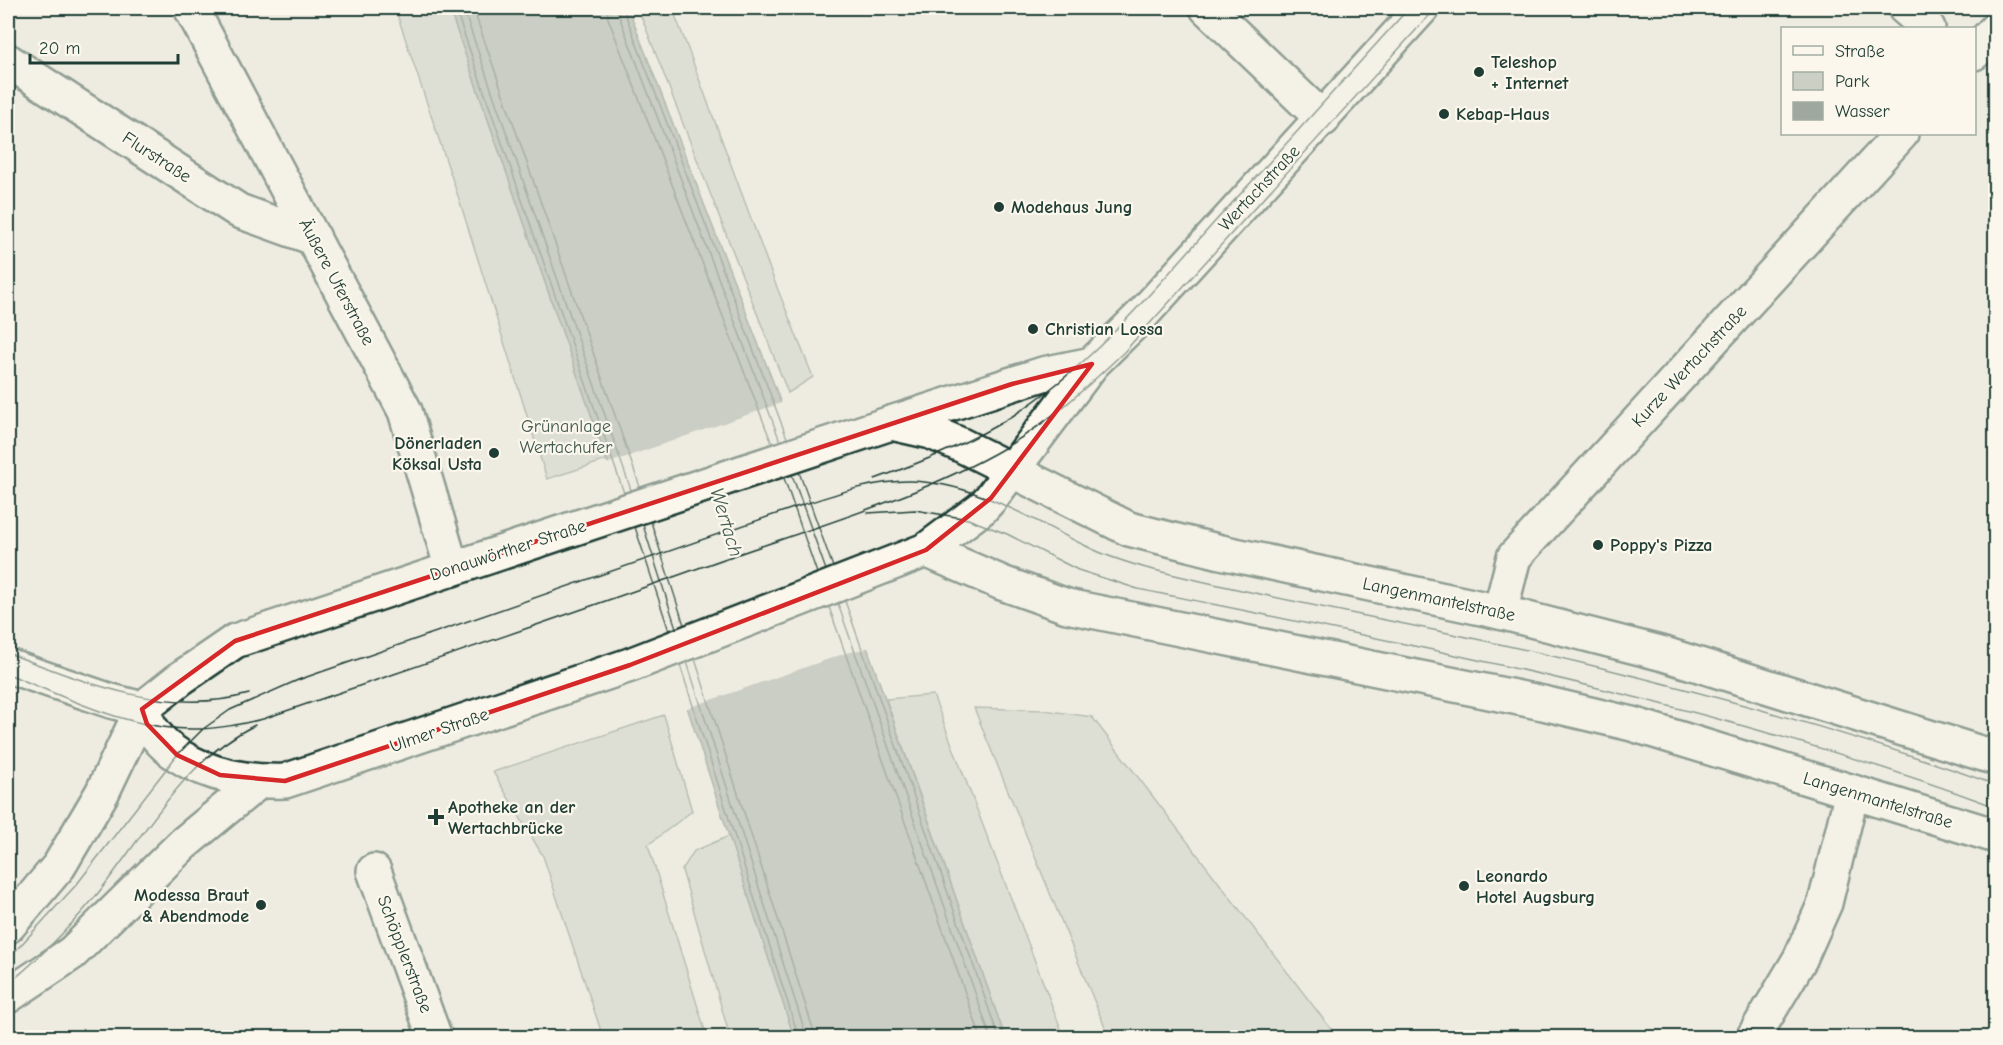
<svg xmlns="http://www.w3.org/2000/svg" width="2003" height="1045" font-family="'Comic Neue',sans-serif">
  <style>
    .green { fill: #cbcfc4; stroke: #75867c; stroke-width: 1.5 }
    .water { fill: #9fa89f; stroke: #6c7d74; stroke-width: 1.5 }
    .pier { fill: #eeece1 }
    .lines { fill: none; stroke-linecap: round; stroke-linejoin: round }
    .shore { stroke: #52685f; stroke-width: 1.5 }
    .minor-casing { stroke: #1f3d34; stroke-width: 38 }
    .major-casing { stroke: #1f3d34; stroke-width: 38 }
    .minor { stroke: #fbf7ec; stroke-width: 33 }
    .major { stroke: #fbf7ec; stroke-width: 33 }
    .tram { stroke: #1f3d34; stroke-width: 1.5 }
    .marked { fill: none; stroke: #d62828; stroke-width: 4.5; stroke-linejoin: round }
    .poi-dot { fill: #1f3d34; stroke: #fbf7ec; stroke-width: 2 }
    .labels { text-anchor: middle; stroke-width: 4.5; stroke-linejoin: round; paint-order: stroke }
    .poi-label { font-size: 18px; font-weight: bold; fill: #1f3d34; stroke: #fbf7ec; text-anchor: start }
    .street-label { font-size: 18px; fill: #1f3d34; stroke: #fbf7ec }
    .park-label { font-size: 18px; fill: #415a51; stroke: #fbf7ec }
    .water-label { font-size: 20px; font-style: italic; fill: #455d54; stroke: #fbf7ec }
  </style>
  <rect width="100%" height="100%" fill="#eeece1"/>
  <filter id="ink" filterUnits="userSpaceOnUse"><feTurbulence type="fractalNoise" baseFrequency=".0167" numOctaves="2"/><feDisplacementMap in="SourceGraphic" scale="12" xChannelSelector="R" yChannelSelector="G"/><feConvolveMatrix kernelMatrix="1 2 1 2 8 2 1 2 1" color-interpolation-filters="sRGB"/></filter>
  <g filter="url(#ink)">
    <path class="green" d="M395 8H449L607 460 547 479 459 199Z
      M638 8H672L682 33 772 275 813 377 788 393Z
      M933 695 1064 1037H1005L886 699Z
      M974 708 1044 710 1092 717 1337 1037H1109Z
      M664 715 692 811 648 845 707 1037H603L543 856 493 772Z
      M729 836 794 1037H730L682 870 694 851Z"/>
    <path class="water" d="M449 8H628L775 387 1005 1037H794L607 460Z"/>
    <path class="pier" d="M784 402 871 647 846 653 685 709 606 464Z"/>
    <g class="lines">
      <path class="shore" d="M455 8 624 493
        M463 8 631 490
        M473 8 640 487
        M607 8 608 18 772 444
        M616 8 780 441
        M623 8 787 438
        M799 472 833 567
        M792 475 826 570
        M784 478 817 573
        M651 522 684 625
        M643 525 676 628
        M635 527 669 631
        M845 601 999 1038
        M838 604 991 1038
        M829 607 981 1038
        M695 659 816 1038
        M687 662 807 1038
        M680 665 799 1038"/>
      <defs>
        <path id="minor" d="M191 8 405 411 452 569
          M1207 8 1323 119
          M1905 8 1928 28
          M1974 53 1996 29
          M8 61 239 211 314 238
          M891 423 1043 374 1092 364
          M926 550 982 508 991 498 1092 364 1141 316 1422 8
          M1500 612 1514 557 1901 134
          M374 871 435 1038
          M8 926 59 866 102 793 142 709
          M8 996 72 953 183 844 258 782
          M1753 1038 1800 959 1825 903 1852 792"/>
        <path id="major" d="M8 666 111 701 142 709
          M142 709 181 678 235 641 891 423 931 432 961 445 1129 529 1221 552 1500 612 1664 654 1996 758
          M142 709C161 766 231 783 285 781L630 665 926 550 1002 583 1067 606 1543 703 1632 724 1996 836"/>
      </defs>
      <use href="#minor" class="minor-casing"/>
      <use href="#major" class="major-casing"/>
      <use href="#minor" class="minor"/>
      <use href="#major" class="major"/>
      <path class="tram" d="M875 479C923 462 969 443 1011 417 1093 365 1156 287 1220 216 1284 147 1346 77 1409 8
        M868 513 915 510 968 519 1007 534 1078 570 1138 589C1427 648 1718 704 1996 807
        M8 653C84 682 166 717 249 694
        M8 674C67 698 130 730 195 729 219 729 241 724 263 719 411 668 560 618 707 565 804 530 917 499 1006 447 1051 421 1087 387 1124 352L1436 8
        M8 959 77 884 177 755 203 729 230 710 298 680 802 505C836 494 872 481 908 481 975 482 1028 518 1086 546 1105 556 1125 562 1146 568 1277 601 1412 623 1544 654 1697 690 1848 731 1996 785
        M8 984C40 958 68 929 95 897 144 837 183 760 255 725"/>
    </g>
  </g>
  <path d="M0 0H2003V1045H0ZM1092 364 991 498 926 550 630 665 285 781 220 775 177 755 147 724 142 709 235 641 1012 384Z" fill="#eeece1" fill-opacity=".55" fill-rule="evenodd"/>
  <path class="marked" d="M1092 364 991 498 926 550 630 665 285 781 220 775 177 755 147 724 142 709 235 641 1012 384Z"/>
  <g class="poi-dot">
    <circle cx="1479" cy="72" r="6"/>
    <circle cx="1444" cy="114" r="6"/>
    <circle cx="999" cy="207" r="6"/>
    <circle cx="1033" cy="329" r="6"/>
    <circle cx="494" cy="453" r="6"/>
    <circle cx="1598" cy="545" r="6"/>
    <path d="M433 808h6v6h6v6h-6v6h-6v-6h-6v-6h6z"/>
    <circle cx="1464" cy="886" r="6"/>
    <circle cx="261" cy="905" r="6"/>
  </g>
  <g class="labels">
    <g class="poi-label">
      <text x="1491" y="68">Teleshop<tspan x="1491" dy="21">+ Internet</tspan></text>
      <text x="1456" y="120">Kebap-Haus</text>
      <text x="1011" y="213">Modehaus Jung</text>
      <text x="1045" y="335">Christian Lossa</text>
      <text x="482" y="449" text-anchor="end">Dönerladen<tspan x="482" dy="21">Köksal Usta</tspan></text>
      <text x="1610" y="551">Poppy's Pizza</text>
      <text x="448" y="813">Apotheke an der<tspan x="448" dy="21">Wertachbrücke</tspan></text>
      <text x="1476" y="882">Leonardo<tspan x="1476" dy="21">Hotel Augsburg</tspan></text>
      <text x="249" y="901" text-anchor="end">Modessa Braut<tspan x="249" dy="21">&amp; Abendmode</tspan></text>
    </g>
    <g class="street-label">
      <text transform="translate(157 157) rotate(33)" y="6">Flurstraße</text>
      <text transform="translate(1259 188) rotate(-47)" y="6">Wertachstraße</text>
      <text transform="translate(337 282) rotate(62)" y="6">Äußere Uferstraße</text>
      <text transform="translate(1689 366) rotate(-47)" y="6">Kurze Wertachstraße</text>
      <text transform="translate(508 550) rotate(-18)" y="6">Donauwörther Straße</text>
      <text transform="translate(1439 599) rotate(12)" y="6">Langenmantelstraße</text>
      <text transform="translate(439 730) rotate(-19)" y="6">Ulmer Straße</text>
      <text transform="translate(1878 800) rotate(17)" y="6">Langenmantelstraße</text>
      <text transform="translate(405 954) rotate(69)" y="6">Schöpplerstraße</text>
    </g>
    <g class="park-label">
      <text x="566" y="432">Grünanlage<tspan x="566" dy="21">Wertachufer</tspan></text>
    </g>
    <g class="water-label">
      <text transform="translate(727 522) rotate(73)" y="7">Wertach</text>
    </g>
  </g>
  <rect width="2003" height="1045" fill="none" stroke="#fbf7ec" stroke-width="30"/>
  <rect x="15" y="15" width="1973" height="1015" fill="none" stroke="#1f3d34" stroke-width="2" filter="url(#ink)"/>
  <rect x="1781" y="27" width="195" height="108" fill="#fbf7ec" stroke="#a3ada2" stroke-width="1.5"/>
  <rect x="1793" y="46" width="30" height="9" fill="#fbf7ec" stroke="#a3ada2" stroke-width="1.5"/>
  <text x="1835" y="57" font-size="18" fill="#1f3d34">Straße</text>
  <rect x="1793" y="72" width="30" height="18" fill="#cbcfc4" stroke="#a3ada2" stroke-width="1.5"/>
  <text x="1835" y="87" font-size="18" fill="#1f3d34">Park</text>
  <rect x="1793" y="102" width="30" height="18" fill="#9fa89f" stroke="#a3ada2" stroke-width="1.5"/>
  <text x="1835" y="117" font-size="18" fill="#1f3d34">Wasser</text>
  <path d="M30 54v9h148v-9" fill="none" stroke="#1f3d34" stroke-width="3"/>
  <text x="39" y="54" font-size="18" fill="#1f3d34" stroke="#fbf7ec" stroke-width="4.5" paint-order="stroke">20 m</text>
</svg>
